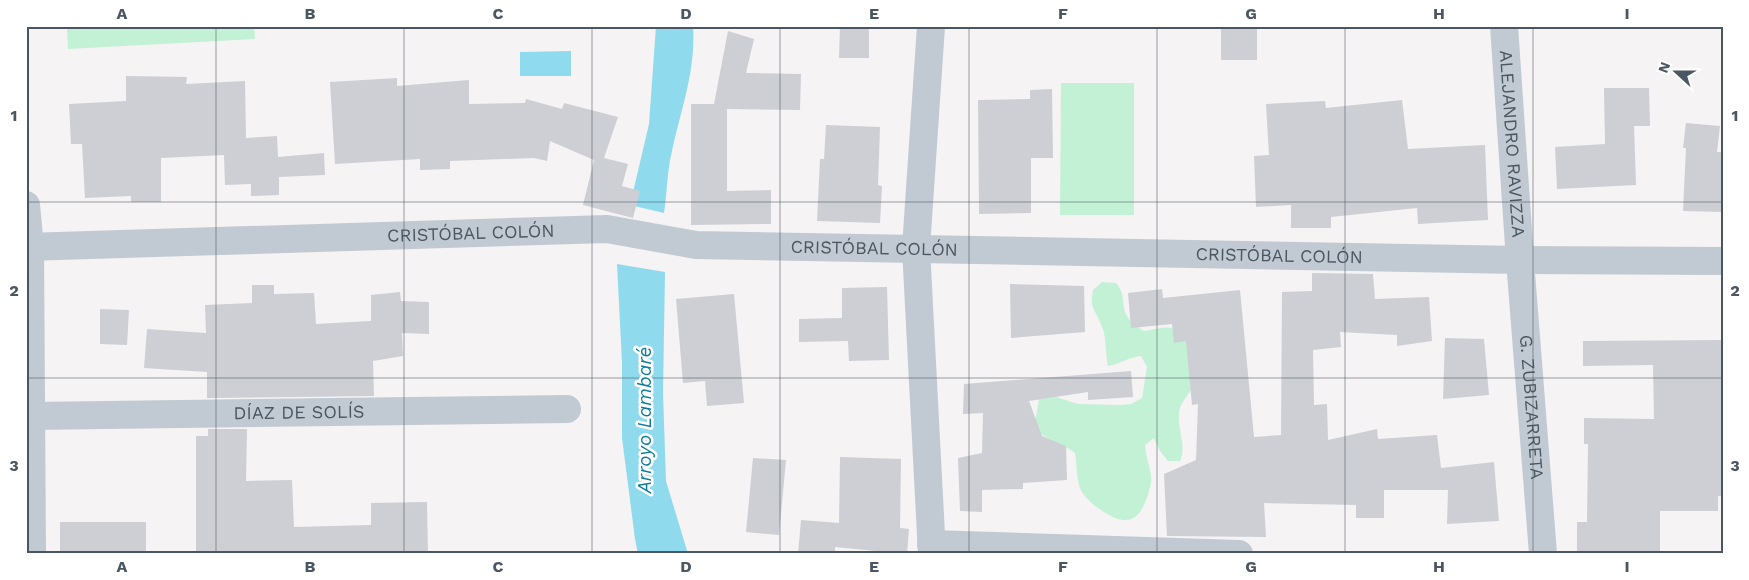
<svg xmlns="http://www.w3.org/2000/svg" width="1749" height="580" font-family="'Work Sans',sans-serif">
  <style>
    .green { fill: #c3f1d5 }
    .water { fill: #90daee }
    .building { fill: #cdcfd5 }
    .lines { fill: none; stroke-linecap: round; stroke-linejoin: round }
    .minor { stroke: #c1cad2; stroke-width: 28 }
    .grid { fill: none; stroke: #4a5661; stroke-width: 1; stroke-opacity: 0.55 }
    .labels { text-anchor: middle; stroke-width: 5; stroke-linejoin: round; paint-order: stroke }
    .street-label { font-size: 18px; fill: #4a5661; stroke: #fff }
    .water-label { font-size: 19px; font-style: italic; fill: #0c7c9b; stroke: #fff }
    .neatline { fill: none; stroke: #4a5661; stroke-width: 2 }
    .grid-label { font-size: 16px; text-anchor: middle; font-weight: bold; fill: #4a5661 }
  </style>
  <rect width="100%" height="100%" fill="#f5f3f3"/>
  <path class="green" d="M67 26H254L255 39 68 49Z
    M1061 83H1134V215H1060Z
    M1102 282 1116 283C1126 295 1121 301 1126 314 1129 321 1138 327 1144 331 1152 330 1164 326 1171 328 1191 335 1198 363 1194 381 1192 394 1181 399 1179 412 1177 430 1187 444 1180 461H1168L1160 451 1154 438 1145 445C1145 456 1153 474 1151 483 1144 512 1135 532 1104 512 1096 507 1083 497 1080 488 1076 477 1077 464 1075 453 1062 443 1047 441 1034 428L1039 399 1056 397 1078 404 1120 405 1131 404 1142 398 1147 367 1141 356C1128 357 1121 364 1108 366 1105 354 1107 338 1102 327 1096 309 1089 310 1093 290Z"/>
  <path class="water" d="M656 26H693C696 71 681 109 672 151 667 171 667 193 664 213L630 205 649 124Z
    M571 51V76H520V52Z
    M617 264 665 272 663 393 666 481 688 554H638L635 539 622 438V363Z"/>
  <path class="building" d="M840 26H869V58H839Z
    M1221 26H1257V60H1221Z
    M728 31 754 39 746 73 801 74 800 110 727 109V191L771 190V224L691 225V104H714Z
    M126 76 187 77 186 84 245 81 246 138 277 136 278 157 324 153 325 175 279 177V195L251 196V184L225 185 224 155 161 158V202H131V196L85 198 82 144H71L69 104 126 101Z
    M397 78V86L469 80V104L525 103 526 99 562 109 564 103 618 117 604 158 628 164 622 186 640 191 633 218 583 205 594 160 550 141 547 161 534 158 450 161V169L420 170V159L335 164 330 82Z
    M1604 88H1649L1650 126H1634L1636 185 1557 189 1555 147 1605 144Z
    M1052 89 1053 158H1031V213L979 214 978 100 1030 99V90Z
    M1402 100 1408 149 1485 145 1488 220 1418 224 1417 208 1331 217V228H1291V205L1256 207 1254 156 1269 155 1266 104 1325 101 1326 108Z
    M1686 123 1720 126 1717 152H1723V212L1683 211 1686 148H1683Z
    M826 125 880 127 878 185 882 186 880 223 817 221 820 159H824Z
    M1312 273 1373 274 1375 299 1429 297 1432 341 1397 346V335L1340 332 1341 347 1313 350 1314 405 1327 404 1328 440 1377 429 1378 439 1437 435 1441 468 1494 462 1499 521 1447 524 1448 490H1384V518H1356V505L1264 503 1266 537 1167 536 1164 474 1196 460 1198 404 1192 405 1186 341 1174 343 1172 324 1131 328 1128 293 1162 289 1163 298 1240 290 1254 437 1281 435 1282 292 1312 291Z
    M1010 284 1084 286 1085 332 1011 338Z
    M252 285H274V294L314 293 316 324 371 321V295L400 292 401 301 429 302V334L402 333 403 356 373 361 374 396 207 398V372L144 368 147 329 206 333 205 305 252 303Z
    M887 287 889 360 849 361 848 341 799 342V319L842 318V288Z
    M734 294 744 403 707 406 705 381 683 383 676 299Z
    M100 309 129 310 127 345 100 344Z
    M1445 338 1484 339 1489 395 1443 399Z
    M1723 340V496H1718V511H1660V554H1577V522H1587L1588 444H1584V418L1654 419 1653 365 1583 366V341Z
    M1131 371 1133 397 1088 400V392L1029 401 1042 436 1066 446 1067 480 1023 483V489L982 490V512L960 511 958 458 982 453 983 413 963 414 964 384Z
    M208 429H247L246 481 292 480 294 527 371 525V503L427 502 428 554H196V436H208Z
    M840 457 901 459 900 528 909 529 907 554 835 547V554H798L801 520 839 523Z
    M753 458 786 460 779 535 746 532Z
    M60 522H146V554H60Z"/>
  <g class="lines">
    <g class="minor">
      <path d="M931 26 916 248 932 554"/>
      <path id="s1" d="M1504 26 1520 260 1543 554"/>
      <path d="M26 205 30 247 32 554"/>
      <path id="s2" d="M26 247 607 229 696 245 1520 260 1723 261"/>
      <path id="s3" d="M31 416 567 409"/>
      <path d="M931 544 1239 554"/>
    </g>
  </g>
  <path class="grid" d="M216 26V554M404 26V554M592 26V554M780 26V554M969 26V554M1157 26V554M1345 26V554M1533 26V554M26 202H1723M26 378H1723"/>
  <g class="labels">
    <g class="street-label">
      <text dy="6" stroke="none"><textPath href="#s1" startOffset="118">ALEJANDRO RAVIZZA</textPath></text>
      <text dy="6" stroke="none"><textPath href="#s2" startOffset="445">CRISTÓBAL COLÓN</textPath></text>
      <text dy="6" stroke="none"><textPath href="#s2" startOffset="850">CRISTÓBAL COLÓN</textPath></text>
      <text dy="6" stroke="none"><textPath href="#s2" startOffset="1255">CRISTÓBAL COLÓN</textPath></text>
      <text dy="6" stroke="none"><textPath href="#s1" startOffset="382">G. ZUBIZARRETA</textPath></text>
      <text dy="6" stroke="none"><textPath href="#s3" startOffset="268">DÍAZ DE SOLÍS</textPath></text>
    </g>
    <g class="water-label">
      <text transform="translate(644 420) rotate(-90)" y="7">Arroyo Lambaré</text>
    </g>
  </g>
  <rect width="1749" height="580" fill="none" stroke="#ffffff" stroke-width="55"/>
  <g transform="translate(1676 72) rotate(291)" stroke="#ffffff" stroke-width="4" paint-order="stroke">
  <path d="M0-4L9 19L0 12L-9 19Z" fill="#4a5661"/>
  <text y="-8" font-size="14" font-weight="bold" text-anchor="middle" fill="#4a5661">N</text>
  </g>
  <rect x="28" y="28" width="1694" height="524" class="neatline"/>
  <g class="grid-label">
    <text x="122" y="19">A</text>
    <text x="310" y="19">B</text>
    <text x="498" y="19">C</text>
    <text x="686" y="19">D</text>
    <text x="874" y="19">E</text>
    <text x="1063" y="19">F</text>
    <text x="1251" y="19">G</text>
    <text x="1439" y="19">H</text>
    <text x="1627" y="19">I</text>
    <text x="14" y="121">1</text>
    <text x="1735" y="121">1</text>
    <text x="14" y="296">2</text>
    <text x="1735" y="296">2</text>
    <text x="14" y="471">3</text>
    <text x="1735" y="471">3</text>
    <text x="122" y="572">A</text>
    <text x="310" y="572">B</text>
    <text x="498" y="572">C</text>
    <text x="686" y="572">D</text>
    <text x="874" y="572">E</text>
    <text x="1063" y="572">F</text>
    <text x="1251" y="572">G</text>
    <text x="1439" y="572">H</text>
    <text x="1627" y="572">I</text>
  </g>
</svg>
